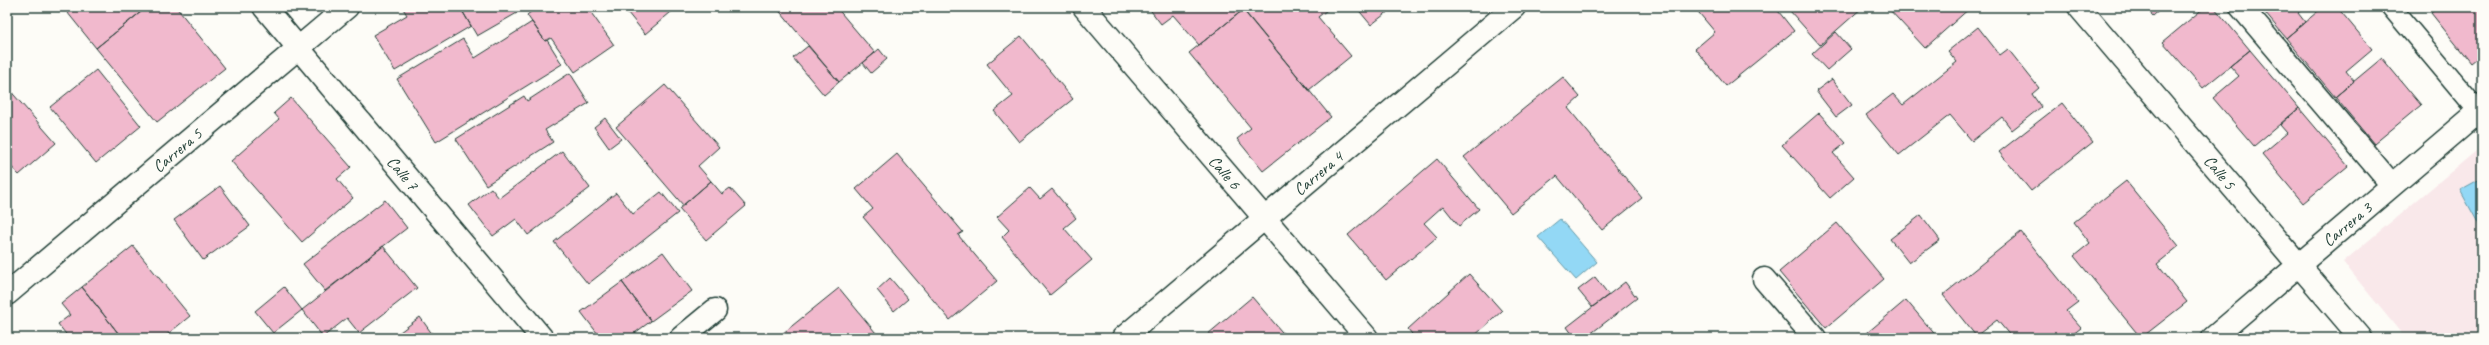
<svg xmlns="http://www.w3.org/2000/svg" width="2489" height="345" font-family="Caveat,sans-serif">
  <style>
    .built { fill: #f9e8ea }
    .water { fill: #93d8f5; stroke: #659aa8 }
    .building { fill: #f1b9cd; stroke: #1f3d34 }
    .lines { fill: none; stroke-linecap: round; stroke-linejoin: round }
    .lane-casing { stroke: #1f3d34; stroke-width: 22 }
    .street-casing { stroke: #1f3d34; stroke-width: 25 }
    .lane { stroke: #fdfcf7; stroke-width: 19 }
    .street { stroke: #fdfcf7; stroke-width: 22 }
    .labels { text-anchor: middle; stroke-width: 3; stroke-linejoin: round; paint-order: stroke }
    .street-label { font-size: 17px; fill: #1f3d34; stroke: #fdfcf7 }
  </style>
  <rect width="100%" height="100%" fill="#fdfcf7"/>
  <filter id="ink" filterUnits="userSpaceOnUse"><feTurbulence type="fractalNoise" baseFrequency=".025" numOctaves="2"/><feDisplacementMap in="SourceGraphic" scale="8" xChannelSelector="R" yChannelSelector="G"/><feConvolveMatrix kernelMatrix="1 2 1 2 8 2 1 2 1" color-interpolation-filters="sRGB"/></filter>
  <g filter="url(#ink)">
    <path class="built" d="M2482 146V338H2405L2343 262Z"/>
    <path class="water" d="M2482 178V230L2460 190Z
      M1560 219 1597 262 1576 280 1538 237Z"/>
    <path class="building" d="M63 7H147L96 48Z
      M147 7H176L225 68 157 122 96 48Z
      M402 7H460L471 26 395 71 373 35 407 15Z
      M460 7H514L517 13 477 36Z
      M529 7H587L614 45 575 72 551 38 545 41 527 15 532 11Z
      M623 7H677L645 34Z
      M776 7H836L875 53 839 82Z
      M1148 7H1241L1243 10 1199 45 1173 15 1161 24Z
      M1241 7H1331L1318 17 1351 56 1309 90Z
      M1356 7H1394L1371 25Z
      M1694 7H1775L1794 31 1726 86 1695 49 1715 32Z
      M1795 7H1863L1820 45 1790 11Z
      M1887 7H1971L1925 48Z
      M2145 7H2163L2153 16Z
      M2205 7H2214L2250 50 2203 88 2163 42Z
      M2260 7H2305L2298 13 2305 22 2286 38Z
      M2323 7H2337L2372 49 2346 71 2354 81 2335 97 2286 38Z
      M2438 7H2482V54L2471 63 2431 13Z
      M1243 10 1331 117 1263 171 1237 139 1251 128 1189 53Z
      M532 22 545 41 547 40 562 64 436 142 397 79 463 39 475 58Z
      M1978 27 2000 55 2008 49 2039 88 2032 94 2041 107 2012 130 2002 117 1972 141 1950 115 1899 155 1866 115 1893 94 1903 105 1957 62 1948 51Z
      M1836 32 1851 49 1827 70 1812 54Z
      M1021 36 1073 99 1019 142 994 111 1013 96 987 64Z
      M808 46 839 82 824 95 793 58Z
      M879 49 887 59 871 73 863 63Z
      M2250 50 2299 108 2254 146 2213 98 2239 76 2230 66Z
      M2382 58 2421 105 2374 144 2335 97Z
      M96 70 141 126 96 163 50 107Z
      M570 73 589 103 545 130 553 142 486 185 456 139 524 96 527 101Z
      M1563 77 1580 97 1568 108 1642 198 1602 230 1557 176 1511 213 1464 157Z
      M1832 79 1852 105 1836 117 1816 91Z
      M665 85 719 147 698 166 711 181 683 205 616 127Z
      M7 87 56 143 19 175 7 162Z
      M291 98 351 167 337 179 353 198 302 242 231 161 279 119 274 113Z
      M2062 103 2093 142 2031 191 1999 152Z
      M2299 108 2348 166 2303 203 2262 154 2287 133 2280 125Z
      M1819 113 1846 143 1833 153 1854 177 1830 198 1782 145Z
      M605 118 621 139 609 148 594 127Z
      M562 151 590 188 528 235 516 219 493 236 469 205 491 188 499 198Z
      M897 154 963 232 958 235 997 281 950 320 863 217 873 209 856 189Z
      M1437 159 1479 209 1459 226 1443 206 1424 223 1437 237 1386 280 1348 235Z
      M711 181 722 194 730 188 746 206 706 240 679 209Z
      M2126 181 2179 246 2157 264 2187 302 2141 338 2074 256 2090 243 2074 222Z
      M220 186 250 226 203 260 174 220Z
      M1030 188 1040 199 1052 189 1076 218 1064 228 1092 260 1050 295 1002 237 1009 230 997 217Z
      M661 192 678 213 588 284 554 242 616 193 633 214Z
      M385 200 407 228 325 291 303 264Z
      M1921 215 1940 240 1909 263 1890 239Z
      M1837 223 1884 279 1826 328 1779 272Z
      M2021 232 2078 302 2066 311 2081 328 2068 338H2012L1997 320 1976 336 1943 295Z
      M133 246 190 316 163 338H122L82 287Z
      M383 246 417 288 359 333 347 318 323 337 302 310Z
      M663 252 692 291 651 321 622 282Z
      M1469 274 1502 311 1472 338H1415L1408 329Z
      M1595 277 1609 295 1592 307 1578 290Z
      M890 278 908 299 894 311 877 290Z
      M622 282 651 321 628 338H601L581 312Z
      M1625 282 1637 298 1585 338H1575L1567 327Z
      M82 287 122 338H69L58 324 70 315 61 304Z
      M284 287 302 310 273 333 255 311Z
      M839 288 880 338H777Z
      M1252 297 1287 338H1211L1208 334Z
      M1906 300 1938 338H1861Z
      M420 317 435 338H392Z"/>
    <g class="lines">
      <defs>
        <path id="lane" d="M2391 7 2479 112"/>
        <path id="street" d="M264 7 542 338
          M1084 7 1367 338
          M2079 7 2361 338
          M2241 7 2392 185
          M1764 279 1815 338
          M7 294 347 7
          M681 338 715 310
          M1123 338 1514 7
          M2213 338 2482 109"/>
      </defs>
      <use href="#lane" class="lane-casing"/>
      <use href="#street" class="street-casing"/>
      <use href="#lane" class="lane"/>
      <use href="#street" class="street"/>
    </g>
  </g>
  <g class="labels">
    <g class="street-label">
      <text transform="translate(177 150) rotate(-40)" y="6">Carrera 5</text>
      <text transform="translate(1225 172) rotate(49)" y="6">Calle 6</text>
      <text transform="translate(2220 172) rotate(50)" y="6">Calle 5</text>
      <text transform="translate(403 173) rotate(50)" y="6">Calle 7</text>
      <text transform="translate(1318 173) rotate(-40)" y="6">Carrera 4</text>
      <text transform="translate(2347 224) rotate(-40)" y="6">Carrera 3</text>
    </g>
  </g>
  <rect width="2489" height="345" fill="none" stroke="#fdfcf7" stroke-width="24"/>
  <rect x="12" y="12" width="2465" height="321" fill="none" stroke="#1f3d34" stroke-width="1.5" filter="url(#ink)"/>
</svg>
